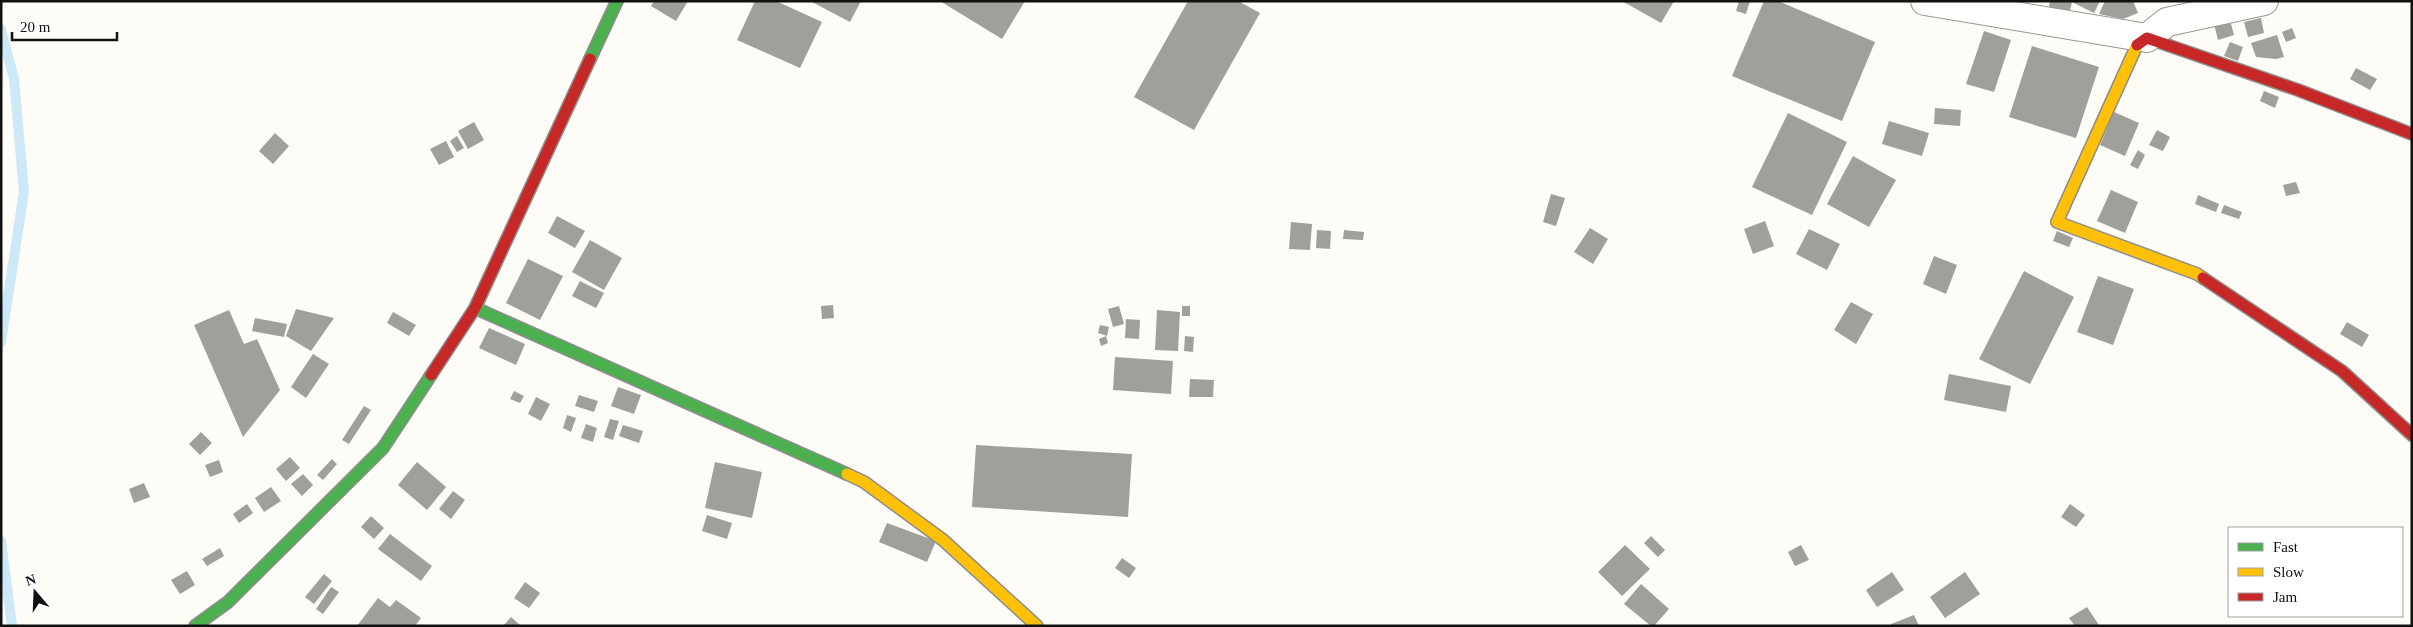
<svg xmlns="http://www.w3.org/2000/svg" width="2413" height="627" font-family="'Times New Roman',serif">
  <style>
    .lines { fill: none; stroke-linecap: round; stroke-linejoin: round }
    .stream { stroke: #cde8f7; stroke-width: 10 }
    .building { fill: #a19f9c }
    .street-casing { stroke: #979795; stroke-width: 30 }
    .fast-casing { stroke: #8e8d8b; stroke-width: 14 }
    .slow-casing { stroke: #8e8d8b; stroke-width: 14 }
    .jam-casing { stroke: #8e8d8b; stroke-width: 14 }
    .street { stroke: #fffffe; stroke-width: 28 }
    .fast { stroke: #4caf50; stroke-width: 11 }
    .slow { stroke: #ffc107; stroke-width: 11 }
    .jam { stroke: #c62828; stroke-width: 11 }
  </style>
  <rect width="100%" height="100%" fill="#fdfcf7"/>
  <g class="lines">
    <path class="stream" d="M1 29 14 79 24 192 1 342
      M1 541 12 626"/>
  </g>
  <path class="building" d="M654 1H688L676 21 651 6Z
    M755 1H776L822 22 800 68 737 40Z
    M810 1H861L850 22Z
    M940 1H1025L1002 39Z
    M1188 1H1238L1260 13 1194 130 1134 97Z
    M1622 1H1674L1661 23Z
    M1739 1H1750L1746 14 1736 11Z
    M1764 1H1778L1875 42 1842 121 1732 76Z
    M2050 1H2100L2094 13 2072 2 2069 15 2048 11Z
    M2105 1H2133L2138 13 2123 19 2099 14Z
    M2261 18 2264 33 2248 37 2244 22Z
    M2230 20 2234 35 2218 40 2214 24Z
    M2292 28 2296 38 2286 42 2282 32Z
    M1984 31 2011 40 1994 92 1966 84Z
    M2277 35 2284 57 2276 59 2256 57 2251 43Z
    M2230 42 2243 47 2238 61 2224 56Z
    M2032 46 2099 67 2076 138 2009 117Z
    M2356 68 2377 79 2370 90 2350 79Z
    M2264 91 2279 97 2275 108 2260 101Z
    M1935 108 1961 110 1960 126 1934 124Z
    M2114 112 2139 123 2125 156 2100 145Z
    M1788 113 1847 142 1812 215 1752 187Z
    M1889 121 1929 133 1922 156 1882 144Z
    M474 122 484 140 468 149 458 131Z
    M2157 130 2170 137 2163 151 2149 145Z
    M275 133 289 146 273 164 259 151Z
    M457 136 464 148 457 152 450 141Z
    M446 141 454 157 439 165 430 149Z
    M2138 150 2145 155 2138 169 2130 165Z
    M1853 156 1896 180 1869 227 1827 204Z
    M2296 182 2300 193 2286 196 2283 185Z
    M2111 190 2138 202 2125 233 2097 221Z
    M1551 194 1565 198 1556 226 1543 222Z
    M2198 195 2219 204 2216 212 2195 204Z
    M2224 205 2242 212 2239 219 2221 213Z
    M557 216 585 231 575 248 548 233Z
    M1765 221 1774 246 1753 254 1744 229Z
    M1291 222 1312 224 1310 250 1289 249Z
    M1590 228 1608 239 1593 264 1574 252Z
    M1809 229 1840 244 1827 270 1796 254Z
    M1317 230 1331 231 1330 249 1316 248Z
    M1344 230 1364 232 1363 240 1343 239Z
    M2057 231 2073 238 2069 247 2053 241Z
    M590 240 622 258 604 290 572 272Z
    M1934 256 1957 265 1946 294 1923 284Z
    M528 259 563 276 540 320 506 303Z
    M2024 271 2074 297 2030 384 1979 359Z
    M2098 276 2134 289 2113 345 2077 332Z
    M580 281 604 293 596 308 572 296Z
    M1851 302 1873 314 1856 344 1834 330Z
    M833 305 834 318 822 319 821 306Z
    M1119 306 1124 324 1113 327 1108 309Z
    M1182 306H1190V316H1182Z
    M296 309 334 318 311 351 286 336Z
    M229 310 244 344 257 339 280 390 243 437 194 325Z
    M1157 310 1180 312 1178 351 1155 350Z
    M393 312 416 325 409 336 387 323Z
    M255 318 287 324 284 337 252 331Z
    M1126 319 1140 320 1139 339 1125 338Z
    M2347 322 2369 335 2362 347 2340 334Z
    M1100 325 1109 327 1107 336 1098 333Z
    M489 328 525 344 516 365 479 348Z
    M1106 336 1108 343 1101 346 1099 339Z
    M1185 336 1194 337 1193 352 1184 351Z
    M313 354 329 364 306 398 291 387Z
    M1115 357 1173 361 1171 394 1113 390Z
    M1949 374 2011 386 2006 412 1944 400Z
    M1190 379 1214 380 1213 397H1189Z
    M618 387 641 395 634 414 611 406Z
    M514 391 524 396 520 403 510 399Z
    M579 395 598 401 594 412 575 406Z
    M536 397 550 404 541 421 528 414Z
    M364 406 371 410 349 444 342 440Z
    M567 415 576 418 571 432 563 428Z
    M610 419 619 421 613 440 604 437Z
    M586 424 597 428 593 442 581 438Z
    M623 425 643 431 639 443 619 436Z
    M201 432 212 443 200 455 189 444Z
    M976 445 1132 454 1128 517 972 507Z
    M290 457 300 468 286 481 276 469Z
    M332 459 337 464 323 480 317 475Z
    M219 460 223 472 210 477 205 465Z
    M417 462 446 487 427 510 398 485Z
    M715 462 762 472 752 518 705 508Z
    M303 474 313 485 302 496 291 484Z
    M144 483 150 497 134 503 129 489Z
    M271 487 281 501 264 512 255 498Z
    M453 491 465 500 451 519 439 509Z
    M247 504 253 513 239 523 233 514Z
    M2070 504 2085 515 2076 527 2061 517Z
    M707 515 732 523 727 539 702 531Z
    M371 516 384 528 374 539 361 527Z
    M887 523 936 541 927 562 879 542Z
    M390 534 432 566 421 581 378 549Z
    M1651 536 1665 550 1658 557 1644 543Z
    M1625 545 1650 569 1622 596 1598 572Z
    M1801 545 1809 560 1795 566 1788 552Z
    M220 548 224 556 207 566 202 559Z
    M1122 558 1136 568 1129 578 1115 568Z
    M187 571 195 585 180 594 171 580Z
    M1892 572 1904 590 1877 607 1866 590Z
    M1965 572 1980 594 1945 618 1930 597Z
    M324 574 332 581 314 604 305 597Z
    M525 582 540 593 529 608 514 598Z
    M1641 584 1669 609 1654 626H1651L1624 604Z
    M331 587 339 592 323 614 316 609Z
    M378 598 390 607 396 600 421 618 415 626H357Z
    M2087 607 2099 625 2075 626 2069 618Z
    M1914 615 1919 626H1891V624Z
    M511 617 521 626H503Z"/>
  <g class="lines">
    <defs>
      <path id="street" d="M1925 1 2147 38 2167 22 2264 1"/>
      <path id="fast" d="M590 59 617 1
        M475 308 847 474
        M195 626 228 602 383 448 431 375"/>
      <path id="slow" d="M2137 45 2057 222 2197 274 2203 278
        M847 474 864 482 943 540 1037 626"/>
      <path id="jam" d="M2137 45 2147 38 2298 90 2412 134
        M2203 278 2342 371 2412 435
        M431 375 475 308 590 59"/>
    </defs>
    <use href="#street" class="street-casing"/>
    <use href="#fast" class="fast-casing"/>
    <use href="#slow" class="slow-casing"/>
    <use href="#jam" class="jam-casing"/>
    <use href="#street" class="street"/>
    <use href="#fast" class="fast"/>
    <use href="#slow" class="slow"/>
    <use href="#jam" class="jam"/>
  </g>
  <rect width="2413" height="627" fill="none" stroke="#111111" stroke-width="5"/>
  <rect x="2228" y="527" width="175" height="90" fill="#ffffff" stroke="#a0a0a0"/>
  <rect x="2238" y="543" width="25" height="8" fill="#4caf50" stroke="#a0a0a0"/>
  <text x="2273" y="552" font-size="15" fill="#111111">Fast</text>
  <rect x="2238" y="568" width="25" height="8" fill="#ffc107" stroke="#a0a0a0"/>
  <text x="2273" y="577" font-size="15" fill="#111111">Slow</text>
  <rect x="2238" y="593" width="25" height="8" fill="#c62828" stroke="#a0a0a0"/>
  <text x="2273" y="602" font-size="15" fill="#111111">Jam</text>
  <g transform="translate(35 592) rotate(341)" stroke="#ffffff" stroke-width="4" paint-order="stroke">
  <path d="M0-4L9 19L0 12L-9 19Z" fill="#111111"/>
  <text y="-8" font-size="14" font-weight="bold" text-anchor="middle" fill="#111111">N</text>
  </g>
  <path d="M12 32v8h105v-8" fill="none" stroke="#111111" stroke-width="2.5"/>
  <text x="20" y="32" font-size="15" fill="#111111" stroke="#ffffff" stroke-width="4" paint-order="stroke">20 m</text>
</svg>
